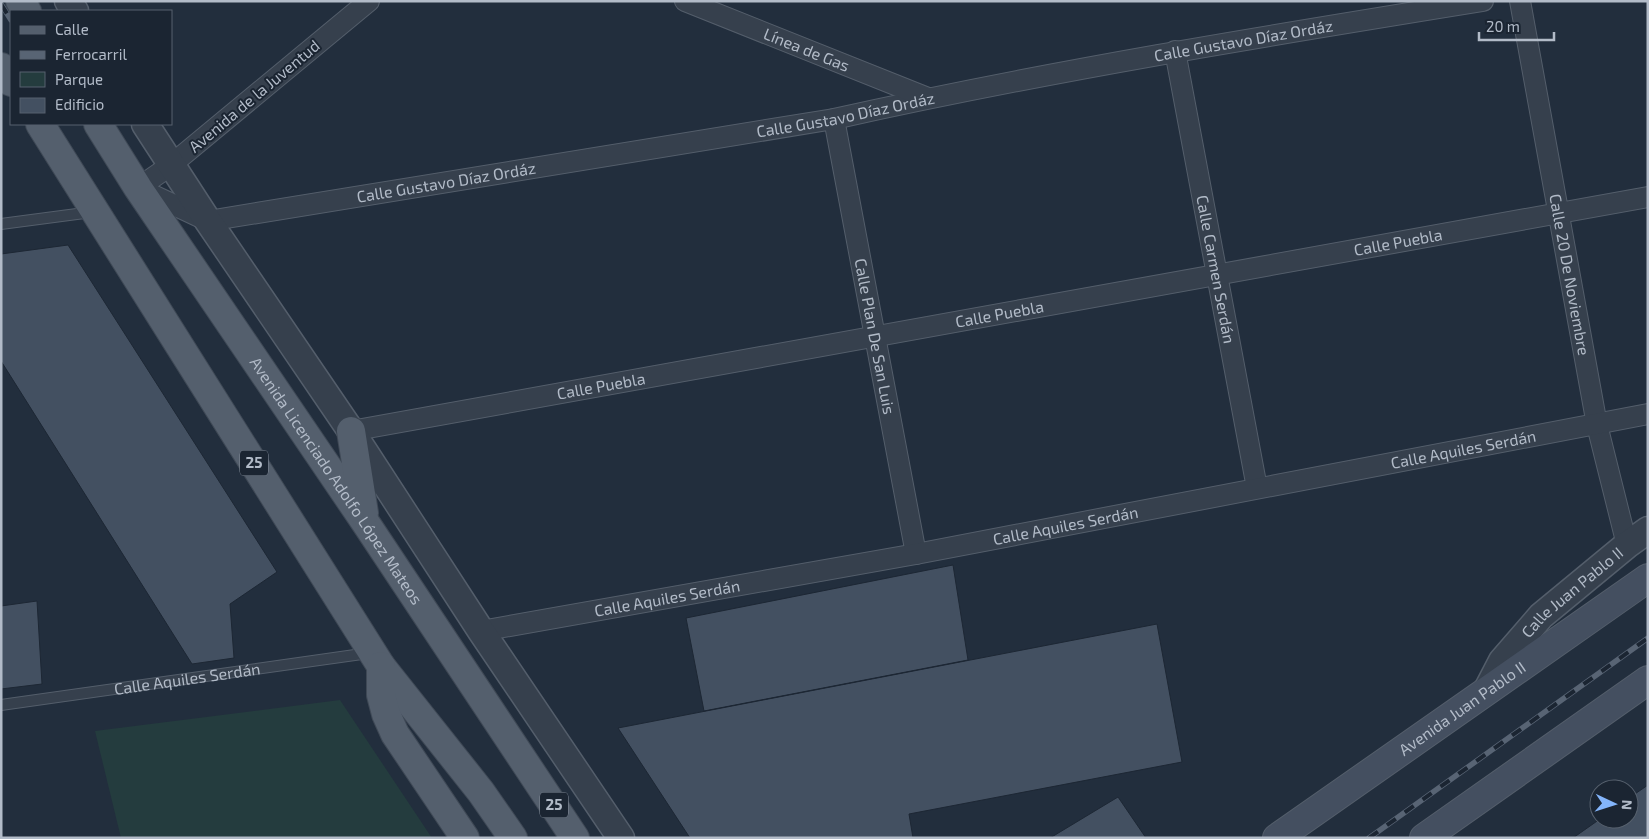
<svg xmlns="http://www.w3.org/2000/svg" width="1649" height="839" font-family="'Exo 2',sans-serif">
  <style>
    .green { fill: #243c3e }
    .building { fill: #435061; stroke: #1d2734 }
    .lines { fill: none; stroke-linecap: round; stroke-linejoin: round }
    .service-casing { stroke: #545e6b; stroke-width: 12 }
    .minor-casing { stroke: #545e6b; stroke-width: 22 }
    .tertiary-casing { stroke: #545e6b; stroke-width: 29 }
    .secondary-casing { stroke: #545e6b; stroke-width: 30 }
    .primary-casing { stroke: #3f4956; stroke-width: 30 }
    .service { stroke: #36404d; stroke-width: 10 }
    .minor { stroke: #36404d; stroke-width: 20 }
    .tertiary { stroke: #36404d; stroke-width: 26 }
    .secondary { stroke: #444f60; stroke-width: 28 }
    .primary { stroke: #545f6d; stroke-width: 28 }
    .rail-casing { stroke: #586474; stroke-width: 5.5 }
    .rail { stroke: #1b2532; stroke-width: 4; stroke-dasharray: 11; stroke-linecap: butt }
    .labels { text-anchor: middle; stroke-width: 4; stroke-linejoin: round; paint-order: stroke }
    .shield { fill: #1b2532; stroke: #858e9b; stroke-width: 1 }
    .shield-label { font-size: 15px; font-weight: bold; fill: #b2bbc8 }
    .street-label { font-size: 16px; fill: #b2bbc8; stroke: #1b2532 }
  </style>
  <rect width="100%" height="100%" fill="#222e3d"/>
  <path class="green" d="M340 700 432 838H121L95 731Z"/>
  <path class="building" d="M68 245 277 572 230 604 234 658 192 664 1 361V254Z
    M953 565 968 660 704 711 686 618Z
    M37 601 42 684 1 689V606Z
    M1157 624 1182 762 909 814 913 838H690L618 728Z
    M1648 785V838H1573L1600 819H1629V798Z
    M1118 797 1146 838H1050Z"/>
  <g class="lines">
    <defs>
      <g id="service">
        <path d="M1 224 92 212"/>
        <path id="s1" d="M1 705 369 653"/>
      </g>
      <g id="minor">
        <path id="s2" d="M369 1 171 165 138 188 208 221 834 119C1049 71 1266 36 1483 1"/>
        <path id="s3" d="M685 1 928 98"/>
        <path id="s4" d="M1520 1 1597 425 1627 545"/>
        <path id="s5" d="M1175 51 1257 488"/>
        <path id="s6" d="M834 119 916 554"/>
        <path id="s7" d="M351 431 1648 197"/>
        <path id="s8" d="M481 631 916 554 1648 414"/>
      </g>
      <g id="tertiary">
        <path d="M68 1 75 11"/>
        <path d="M145 124 208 221 351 431 481 631 621 838"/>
        <path id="s9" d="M1488 688 1502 661 1541 616 1627 545 1648 530"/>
      </g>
      <g id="secondary">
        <path id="s10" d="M1277 838 1648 578"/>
        <path d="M1424 838 1648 680"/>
      </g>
      <g id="primary">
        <path d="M20 1 27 11"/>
        <path d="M1 67 11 82"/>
        <path d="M40 124 381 666 481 792 513 838"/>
        <path id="s11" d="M98 124 138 188 365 522 575 838"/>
        <path d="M351 431 364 513"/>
        <path d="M381 666V695L386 714 395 734 465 838"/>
      </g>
    </defs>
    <use href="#service" class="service-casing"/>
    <use href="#minor" class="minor-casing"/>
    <use href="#tertiary" class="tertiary-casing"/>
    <use href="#secondary" class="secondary-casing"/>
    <use href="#primary" class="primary-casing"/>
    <use href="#service" class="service"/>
    <use href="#minor" class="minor"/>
    <use href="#tertiary" class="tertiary"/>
    <use href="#secondary" class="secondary"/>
    <use href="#primary" class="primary"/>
    <defs>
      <path id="rail" d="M1 4 11 20
        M1369 838 1648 638"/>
    </defs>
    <use href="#rail" class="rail-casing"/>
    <use href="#rail" class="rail"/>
  </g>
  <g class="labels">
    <g class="shield">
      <rect x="240" y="450.5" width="28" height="25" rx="4"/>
      <rect x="540" y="792.5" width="28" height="25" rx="4"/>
    </g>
    <g class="shield-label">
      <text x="254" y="468">25</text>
      <text x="554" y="810">25</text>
    </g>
    <g class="street-label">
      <text dy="6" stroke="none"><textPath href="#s2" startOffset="1426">Calle Gustavo Díaz Ordáz</textPath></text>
      <text dy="6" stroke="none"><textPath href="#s3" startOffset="131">Línea de Gas</textPath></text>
      <text transform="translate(254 96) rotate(-40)" y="6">Avenida de la Juventud</text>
      <text dy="6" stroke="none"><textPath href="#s2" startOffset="1021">Calle Gustavo Díaz Ordáz</textPath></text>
      <text dy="6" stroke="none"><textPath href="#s2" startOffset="616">Calle Gustavo Díaz Ordáz</textPath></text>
      <text dy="6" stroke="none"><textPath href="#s7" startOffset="1064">Calle Puebla</textPath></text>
      <text dy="6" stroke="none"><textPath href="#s5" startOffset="222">Calle Carmen Serdán</textPath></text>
      <text dy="6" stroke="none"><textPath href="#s4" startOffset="278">Calle 20 De Noviembre</textPath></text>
      <text dy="6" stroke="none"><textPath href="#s7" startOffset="659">Calle Puebla</textPath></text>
      <text dy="6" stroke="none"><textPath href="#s6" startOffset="221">Calle Plan De San Luis</textPath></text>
      <text dy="6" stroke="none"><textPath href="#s7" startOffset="254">Calle Puebla</textPath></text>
      <text dy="6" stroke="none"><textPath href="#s8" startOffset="999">Calle Aquiles Serdán</textPath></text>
      <text dy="6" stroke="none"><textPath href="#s11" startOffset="429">Avenida Licenciado Adolfo López Mateos</textPath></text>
      <text dy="6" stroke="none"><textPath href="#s8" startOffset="594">Calle Aquiles Serdán</textPath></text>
      <text dy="6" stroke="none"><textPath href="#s9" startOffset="129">Calle Juan Pablo II</textPath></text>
      <text dy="6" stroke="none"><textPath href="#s8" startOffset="189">Calle Aquiles Serdán</textPath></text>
      <text dy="6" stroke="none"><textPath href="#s1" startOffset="188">Calle Aquiles Serdán</textPath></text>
      <text dy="6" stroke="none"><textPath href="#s10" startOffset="226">Avenida Juan Pablo II</textPath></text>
    </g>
  </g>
  <rect width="1649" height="839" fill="none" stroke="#b2bbc8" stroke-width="5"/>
  <rect x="10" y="10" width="162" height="115" fill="#1b2532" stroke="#57616e"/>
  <rect x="20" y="26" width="25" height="8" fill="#545f6d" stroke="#57616e"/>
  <text x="55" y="35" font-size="15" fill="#b2bbc8">Calle</text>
  <rect x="20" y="51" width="25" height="8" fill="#586474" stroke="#57616e"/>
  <text x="55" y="60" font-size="15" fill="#b2bbc8">Ferrocarril</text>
  <rect x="20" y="72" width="25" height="15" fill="#243c3e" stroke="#57616e"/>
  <text x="55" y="85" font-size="15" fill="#b2bbc8">Parque</text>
  <rect x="20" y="98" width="25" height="15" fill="#435061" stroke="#57616e"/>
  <text x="55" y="110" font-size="15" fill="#b2bbc8">Edificio</text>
  <g transform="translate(1614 804) rotate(94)"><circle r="24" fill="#1b2532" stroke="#57616e"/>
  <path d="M0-4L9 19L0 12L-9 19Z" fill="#84b5fb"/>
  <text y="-8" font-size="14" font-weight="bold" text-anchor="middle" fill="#b2bbc8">N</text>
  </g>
  <path d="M1479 32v8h75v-8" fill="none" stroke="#b2bbc8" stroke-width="2.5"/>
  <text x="1486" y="32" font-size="15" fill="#b2bbc8" stroke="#1b2532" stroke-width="4" paint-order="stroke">20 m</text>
</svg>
